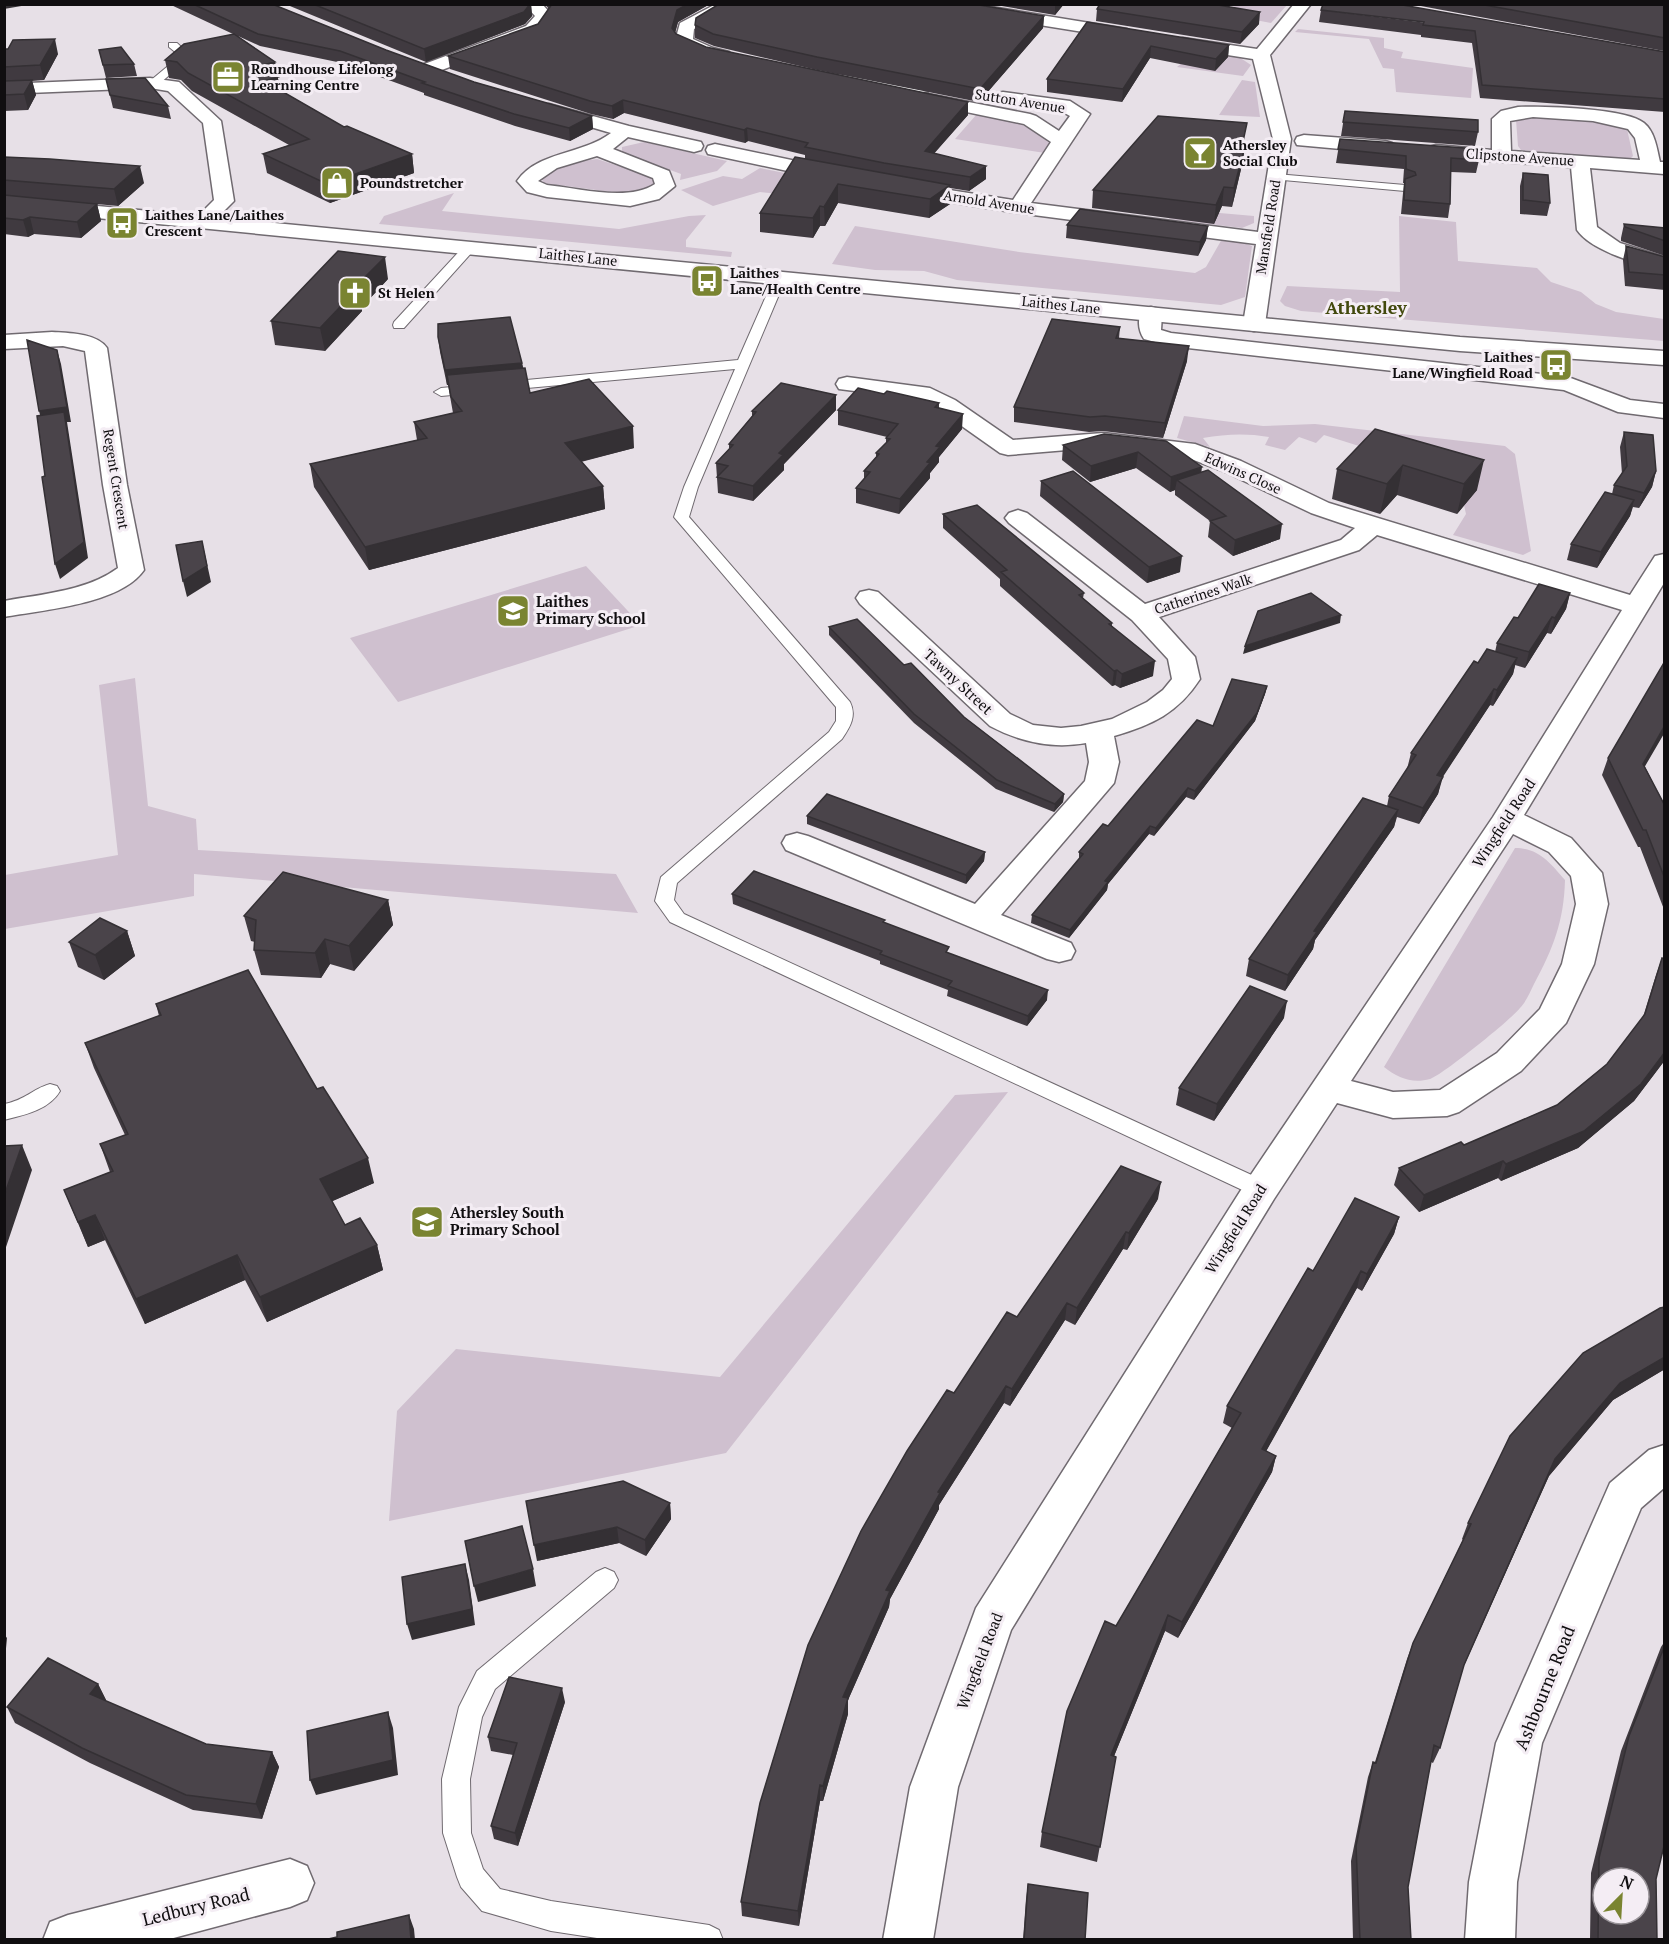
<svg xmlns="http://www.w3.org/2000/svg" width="1669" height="1944" font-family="'PT Serif',serif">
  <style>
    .green { fill: #cfc0cf }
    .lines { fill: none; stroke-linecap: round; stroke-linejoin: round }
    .lane-casing { stroke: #706a70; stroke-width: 2 }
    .street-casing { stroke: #706a70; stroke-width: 3 }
    .secondary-casing { stroke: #706a70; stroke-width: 3 }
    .lane { fill: #fff; fill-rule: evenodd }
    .street { fill: #fff; fill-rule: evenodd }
    .secondary { fill: #fff; fill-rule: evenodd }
    .wall { fill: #403a40 }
    .shaded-wall { fill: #343034 }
    .building { fill: #4a444a; stroke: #343034; stroke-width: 1.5; fill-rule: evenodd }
    .labels { text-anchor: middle; stroke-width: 6; stroke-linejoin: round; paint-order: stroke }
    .far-poi-label { font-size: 14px; font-weight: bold; fill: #100e10; stroke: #f4edf4; text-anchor: start }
    .far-street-label { font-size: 14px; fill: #100e10; stroke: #f4edf4 }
    .poi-label { font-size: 15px; font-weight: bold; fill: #100e10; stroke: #f4edf4; text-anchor: start }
    .street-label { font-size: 15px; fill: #100e10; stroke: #f4edf4 }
    .far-district-label { font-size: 18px; font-weight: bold; fill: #42490d; stroke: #f4edf4 }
    .near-street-label { font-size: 18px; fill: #100e10; stroke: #f4edf4 }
  </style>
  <rect width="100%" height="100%" fill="#e7e0e7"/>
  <path class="green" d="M1236 5H1287L1271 23 1224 14Z
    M1298 29 1384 38V48L1403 52 1401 58 1473 68 1471 98 1396 92 1394 69 1383 68 1369 39 1295 32Z
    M1197 50 1239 57 1251 65 1243 76 1177 67Z
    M1242 80 1255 82 1260 117 1219 115Z
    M977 114C1005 119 1028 122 1049 143L1045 153 955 139Z
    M1531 116 1619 125 1627 129 1633 156 1631 158 1623 160 1521 150 1518 146 1516 120Z
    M644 142 727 161 717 171 680 180 681 174 622 152V147Z
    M597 159 649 176 655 183 639 193 626 194 544 183 541 178C554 166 579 161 597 159Z
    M760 168 870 190 858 202 760 192 713 206 681 190 723 176 742 179Z
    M454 193 442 211 619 229 689 216 706 215 686 240V247L732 252 731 257 379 224 384 216Z
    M1174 209 1254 216V223L1242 228 1169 219Z
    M1399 216 1456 222 1458 261 1537 268 1551 282 1581 292 1596 304 1616 312 1664 319V341L1301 311 1285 306 1280 301 1287 286 1400 292Z
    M855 226 1019 252 1195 273 1206 267 1222 239 1239 241 1252 246 1245 297 1221 305 957 280 924 271 875 270 832 264Z
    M1184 416 1263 426 1315 424 1505 446 1515 454 1531 551 1523 555 1453 535 1466 514 1464 505 1476 490 1352 454 1359 446 1324 435 1316 443 1299 437 1285 450 1265 445 1269 437C1246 433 1226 434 1203 438L1210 447 1177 438Z
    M586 566 641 625 398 702 350 638Z
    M135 678 148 806 196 819 198 850 616 874 638 913 194 874V896L5 929V875L118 855 99 685Z
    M1515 848C1539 848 1550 863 1565 880 1564 921 1553 949 1534 984 1530 992 1526 1002 1520 1008 1512 1019 1441 1076 1430 1079 1412 1084 1398 1078 1384 1067Z
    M1008 1092 726 1453 389 1521 397 1411 456 1349 720 1377 955 1095Z"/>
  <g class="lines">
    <defs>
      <path id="lane" d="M169 43H177L191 56 158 85H150V81L180 56 169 47Z
        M1276 174 1405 185 1411 188 1405 191 1272 179V175Z
        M470 243 476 247 474 250 404 328H394L393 325 394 322 466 244Z
        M780 274 786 278 698 487 689 517 850 702C857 716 850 727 842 739L677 883 674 900 684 914 1269 1183 1272 1189 1269 1195 1261 1197 1253 1195 670 922 655 901 661 877 829 732 836 721V707L674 517 684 487 735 369 441 396 434 392 441 388 738 360 774 278Z
        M50 1084 57 1086 60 1091C49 1110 24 1115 4 1120V1104C26 1100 32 1089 50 1084Z
        M605 1568 614 1572 618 1580 614 1588 495 1689 482 1717 470 1779 471 1833 483 1869 500 1889 551 1901 709 1925 719 1930 723 1940H610L551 1931 482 1911 461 1887 457 1877 443 1833 442 1779 459 1707 477 1671 596 1572Z"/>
      <path id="street" d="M524 4H542L552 15 538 34 431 74H419L416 70 419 66 526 26 535 16Z
        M716 4H737L694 29 693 39 713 48 729 52 732 56 729 60C715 63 685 53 675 41L680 23Z
        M931 4H973L1127 29 1135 34 1127 39 939 9Z
        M1294 4H1311L1270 55 1291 139 1265 324 1262 329 1254 331 1246 329 1243 324 1256 244 1018 213 905 195 898 193 895 189 898 185 905 183 1013 200 1051 142 1024 124 923 103 917 102 914 98 917 94 923 93 1030 114 1036 116 1059 131 1070 116 1059 110 997 101 994 97 997 93 1003 92 1070 101 1090 114 1031 203 1258 232 1273 139 1253 59 1183 48 1177 47 1174 43 1177 39 1183 38 1257 49Z
        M824 73 922 82 928 83 931 87 928 91 922 92 818 82 815 78 818 74Z
        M150 78 179 82 221 121 234 201 210 225H196L193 221 214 200 203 123 168 91 150 88 4 94V84Z
        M549 104 629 126 701 142 703 146 701 150 694 152 628 137 613 149 669 171 675 186 659 199 630 206 547 197 527 192 517 181C538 151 582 155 611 133L543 113 540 109 543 105ZM597 156 653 178 655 184C629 202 578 188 547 185L538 181 557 168Z
        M1518 107C1544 106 1626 108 1644 123 1655 132 1657 149 1660 162H1664V174L1590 168 1597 227 1620 243 1664 257V270C1641 265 1591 251 1577 230L1571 167 1436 157 1429 155 1427 151 1429 147 1436 145 1492 150V119L1501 111ZM1533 117 1593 121 1628 129 1635 138 1640 160 1511 151 1510 121Z
        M1304 135 1385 141 1392 143 1394 147 1392 151 1385 153 1297 145 1295 141 1297 137Z
        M715 144 834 169 841 171 844 175 841 179 834 181 708 154 706 150 708 146Z
        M1151 307 1159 309 1162 314 1161 330 1171 333 1568 377 1630 400 1664 404V418L1618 412 1564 390 1170 346 1144 339C1138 330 1137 318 1143 309Z
        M52 332C68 333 97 333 107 348L127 485 144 570C121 604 43 610 4 617V601C42 594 87 591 118 568L103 485 85 351 63 346 4 349V335Z
        M847 377 930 388 955 400 1013 440 1103 433 1195 444 1241 461 1329 503 1630 595 1655 556 1664 554V583L1524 815 1571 838 1602 873 1608 904 1594 964 1566 1023 1521 1071 1459 1112 1447 1116 1393 1118 1337 1103 1274 1199 1011 1630 958 1787 933 1940H883L910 1787 976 1608 1248 1179 1493 817 1622 610 1377 535 1359 550 1159 617 1195 657 1200 679C1178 713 1152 725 1114 736L1119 762 1114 783 1001 915 1071 943 1075 951 1071 959 1059 962 1047 959 786 850 782 843 786 836 797 833 808 836 975 904 1085 781 1089 762 1086 743C1052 749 1020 742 990 726L860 604 856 598 860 592 869 590 878 592 1010 714 1033 725 1061 728 1081 726 1112 719 1147 702 1163 690 1172 679 1168 659 1132 620 1009 523 1005 518 1009 513 1018 510 1027 513 1145 604 1341 540 1355 528 1311 513 1223 471 1183 456 1103 447 1008 455 1000 453 939 410 917 399 839 389 836 384 839 379ZM1513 834 1549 852 1571 876 1576 904 1562 964 1540 1009 1497 1053 1440 1090 1393 1092 1351 1081Z
        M1664 1445V1488L1641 1508 1542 1743 1517 1882 1515 1940H1465L1469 1882 1496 1743 1610 1483 1649 1450Z
        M290 1859 307 1866 314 1883 307 1900 290 1907 166 1940H43L50 1922 68 1915Z"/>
      <path id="secondary" d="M4 197 1460 337 1664 351V365L1460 351 4 209Z"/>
    </defs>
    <use href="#lane" class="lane-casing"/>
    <use href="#street" class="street-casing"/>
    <use href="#secondary" class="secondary-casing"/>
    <use href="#lane" class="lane"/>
    <use href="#street" class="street"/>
    <use href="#secondary" class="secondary"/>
  </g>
  <path class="wall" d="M169 4H272L386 50 474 82 592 116 593 129 570 141 515 126 424 95V93L342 63 260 46 238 36 275 62 280 90 344 127 412 154 414 173 330 203 267 173 263 154 289 145 192 91 181 80 169 78 165 60 233 34Z
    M285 4H531L532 16 525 24 426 62Z
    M545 4H710L678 22 675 33 676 34 706 47 968 115 934 153 986 179 969 191 950 188V204L929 218 838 203 825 226H820L813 238 760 232V213L805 159V155L748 141 745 143 624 113 613 119 591 114 450 69 448 56 538 24 549 9Z
    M990 4H1064L1055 15Z
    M1100 4H1232L1229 7 1259 24 1240 44 1096 21 1097 9Z
    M1410 4H1665V51H1664Z
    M1321 10 1665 52V112L1480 98 1472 43 1421 37V35L1319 22Z
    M1044 16 1043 28 979 102 817 70 714 46 695 38V25Z
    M1087 22 1229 45 1228 57 1215 71 1150 58 1122 102 1047 92V79Z
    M4 49 58 54 44 80 32 81 36 95 28 110 4 111Z
    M99 50 134 64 137 76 106 78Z
    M106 79 168 106 171 119 113 108Z
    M1345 111 1478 132 1475 146 1341 136Z
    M1340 139 1479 160 1476 173 1451 172 1450 204 1448 218 1401 214 1403 193 1404 183H1403L1404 169 1336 163Z
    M1245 146 1242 165 1232 207 1222 206 1214 224 1092 208 1093 190Z
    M4 157 144 183 118 206 31 198 97 204 101 221 81 238 34 234 28 237 4 234Z
    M1523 173 1550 203 1547 216 1520 214V186Z
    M1624 224 1665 228V256L1621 241V238Z
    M1067 225 1208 226 1206 240 1198 256 1066 238Z
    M1626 246 1665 257V290L1625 286 1623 260Z
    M388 279 362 307V311L325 351 275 345 271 321Z
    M1120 327 1119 338 1187 361 1163 438 1103 431 1089 432 1014 422V407Z
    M438 337 522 363 530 393 634 448 581 462 603 486 605 509 369 570 314 487 310 464 417 440 414 422 453 413 448 385H447L440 352Z
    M884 394 939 403V408L962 429 939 457V462L930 473V478L899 514 856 503V488L864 479V471L876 457V453L886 443V438L887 437 838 425V410Z
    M836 410 784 464V470L753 501 718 493 716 463 729 449V444L752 416V411Z
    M1375 429 1477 490 1457 514 1397 495 1380 514 1332 499 1337 469Z
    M1624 432 1656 471 1652 487 1639 508 1633 507 1630 516 1597 568 1567 560 1571 544 1612 494 1614 485 1622 474 1620 447Z
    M1104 434 1202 472 1280 539 1233 556 1208 537 1210 521 1175 495V490L1170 492 1136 468 1090 482 1062 460 1063 445Z
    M1041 481 1180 572 1147 583 1040 496Z
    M943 514 1084 593 1083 598 1112 623V626L1153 676 1120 688 1115 685 1112 686 1000 586V579L943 528Z
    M1570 593 1566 609 1551 634 1547 633 1525 668 1515 665 1513 674 1493 706 1490 705 1442 777 1438 794 1419 824 1397 817 1394 827 1315 940 1313 949 1285 991 1246 976 1249 959 1387 806 1389 796 1407 769 1411 753 1478 663 1495 652 1497 643 1518 618Z
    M829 627 904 665 964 717 1064 794 1063 802 1054 812 996 789 914 723 829 635Z
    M1267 686 1265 694 1255 721 1194 800 1186 797 1154 836 1149 834 1108 884 1107 890 1069 938 1031 923 1032 915 1079 859V852L1108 826 1213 726Z
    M1608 758 1645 767 1665 806V912L1640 847H1638L1602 775Z
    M807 816 985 852 984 861 966 884 807 824Z
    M732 894 885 923 1047 1000 1027 1026 947 996 948 990 880 964V961L733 904Z
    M388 900 393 925 354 971 330 964 321 978 261 975 254 950 255 942 251 941 244 916Z
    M127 931 135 956 104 980 78 967 69 942Z
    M1665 952V1060L1634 1101 1578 1148 1501 1181 1498 1178 1419 1212 1394 1185 1399 1168 1464 1145 1557 1105 1607 1064 1643 1017 1656 975 1662 958H1664Z
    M156 1004 317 1089 374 1183 332 1201 345 1225 377 1245 383 1270 267 1322 245 1280 145 1324 105 1240 88 1247 64 1190 110 1172 100 1144 125 1135 94 1068 85 1043 159 1016Z
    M1284 1018 1214 1121 1176 1105 1179 1088Z
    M1158 1199 1127 1250 1123 1249 1075 1325 1065 1320 1010 1406 1004 1403 939 1505V1509L890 1599 889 1607 848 1700V1714L823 1801H820L799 1926 742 1916 741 1902 954 1393 1017 1317Z
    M1399 1217 1394 1234 1362 1291 1357 1288 1266 1451 1276 1456 1272 1472 1178 1638 1165 1631 1114 1756 1116 1757 1097 1862 1040 1847 1042 1832 1116 1626 1232 1428 1223 1423 1227 1406 1313 1271Z
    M1665 1307V1369L1613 1400 1549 1476 1463 1668 1440 1748 1433 1763 1431 1762 1408 1887 1411 1940H1353L1351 1861 1368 1777 1373 1762H1375L1407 1659 1413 1643 1463 1540 1462 1539 1468 1523Z
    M670 1503 671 1519 646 1556 619 1543 537 1561Z
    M1665 1641V1842L1656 1879 1657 1940H1590L1591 1873 1621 1751 1661 1647Z
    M98 1684 106 1700 105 1701 206 1744 272 1752 279 1767 262 1819 193 1810 90 1763 15 1723 7 1707Z
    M565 1702 518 1846 494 1839 491 1826 513 1755 491 1751 488 1737Z
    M1028 1884 1085 1940H1023L1026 1899Z"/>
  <path class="shaded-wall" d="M4 4H33L4 9Z
    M531 4 532 16 525 24 426 62 424 49Z
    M688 4H710L678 22 673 40 672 28 677 10Z
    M1055 4H1064L1055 15Z
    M1219 4H1232L1216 17Z
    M1260 12 1259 24 1240 44 1242 32Z
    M1044 16 1043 28 979 102 980 89Z
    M55 39 58 54 44 80 40 65Z
    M1229 45 1228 57 1215 71 1216 59Z
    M1151 46 1150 58 1122 102 1123 89Z
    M275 62 281 95 267 99 258 66Z
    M32 80 36 95 28 110 24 94Z
    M623 100 624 113 613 119 612 106Z
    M968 102V115L925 164V151Z
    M592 116 593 129 570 141 569 128Z
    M747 128 748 141 745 143 744 130Z
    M1245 146 1242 165 1232 207 1234 188Z
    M412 154 414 173 330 203 327 184Z
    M140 166 144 183 118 206 114 189Z
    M986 166V179L969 191 970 177Z
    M838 184V203L825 226 824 207Z
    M950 185V204L929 218 930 199Z
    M1224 187 1222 206 1214 224 1216 205Z
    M97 204 101 221 81 238 77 222Z
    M820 206V226L813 238V218Z
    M30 217 34 234 28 237 23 220Z
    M1208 226 1206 240 1198 256 1200 242Z
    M385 257 388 279 362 307V311L325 351 320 328 354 288Z
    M1189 346 1187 361 1163 438 1165 423Z
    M57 350 61 364 71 422H67L88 558 60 579 55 564 43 426 39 411Z
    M522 363 524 378 447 375 448 385H447L445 370Z
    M836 395V410L784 464V470L753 501V486L779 453Z
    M963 414 962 429 939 457V462L930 473V478L899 514 900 499 927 462 936 446Z
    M633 426 634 448 567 465 565 443Z
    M1138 452 1136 468 1090 482 1091 466Z
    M1484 460 1477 490 1457 514 1464 484Z
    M1403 465 1397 495 1380 514 1387 484Z
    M1202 467 1200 483 1177 480 1175 490 1170 492 1171 477Z
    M1656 471 1652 487 1639 508 1644 493Z
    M603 486 605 509 369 570 365 547Z
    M1634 500 1630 516 1597 568 1601 552Z
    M1282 524 1280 539 1233 556 1235 540Z
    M202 541 211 582 187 597 183 581Z
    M1182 556 1180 572 1147 583 1149 567Z
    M1570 593 1566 609 1551 634 1555 618Z
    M1341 615 1340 623 1243 654 1245 646Z
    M1552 617 1547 633 1525 668 1529 652Z
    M1517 658 1513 674 1493 706 1497 690Z
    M1155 661 1153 676 1120 688 1122 674Z
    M1117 670 1115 685 1112 686 1114 671Z
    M1267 686 1265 694 1255 721 1194 800 1195 791Z
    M1494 689 1490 705 1433 792 1437 775Z
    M1665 725V732L1637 780 1643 764Z
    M1443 777 1438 794 1419 824 1423 808Z
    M1188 788 1186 797 1154 836 1156 828Z
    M1064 794 1063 802 1054 812 1055 804Z
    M1398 810 1394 827 1315 940 1313 949 1285 991 1288 975 1314 931Z
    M1150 826 1149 834 1108 884 1107 890 1069 938 1070 930 1105 881Z
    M4 847 6 860H4Z
    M985 852 984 861 966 884V875Z
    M388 900 393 925 354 971 349 946Z
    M127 931 135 956 104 980 95 955Z
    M325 939 330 964 321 978 315 953Z
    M1048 990 1047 1000 1027 1026 1028 1016Z
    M1287 1001 1284 1018 1214 1121 1217 1104Z
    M1665 1052V1060L1634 1101 1578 1148 1501 1181 1506 1164Z
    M22 1145 32 1170 4 1253V1196Z
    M368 1158 374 1183 326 1204 320 1179Z
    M1503 1161 1498 1178 1419 1212 1424 1195Z
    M1161 1182 1158 1199 1127 1250 1129 1233Z
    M95 1215 105 1240 88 1247 78 1222Z
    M1399 1217 1394 1234 1362 1291 1367 1274Z
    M1126 1232 1123 1249 1075 1325 1077 1308Z
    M377 1245 383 1270 267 1322 260 1297Z
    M237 1255 245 1280 145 1324 136 1299Z
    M1361 1271 1357 1288 1258 1466 1262 1449Z
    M1067 1303 1065 1320 1010 1406 1012 1389Z
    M1665 1357V1369L1613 1400 1549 1476 1457 1680 1555 1459 1620 1383Z
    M1006 1386 1004 1403 939 1505V1509L890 1599 889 1607 848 1700V1714L823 1801V1786L843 1697 886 1590 938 1492Z
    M1276 1456 1272 1472 1178 1638 1182 1622Z
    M670 1503 671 1519 646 1556 645 1540Z
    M617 1527 619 1543 537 1561 534 1545Z
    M465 1564 469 1580 475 1625 412 1640 407 1624Z
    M533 1569 536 1586 478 1602 474 1586Z
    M1168 1615 1165 1631 1108 1771 1111 1755Z
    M4 1634 7 1638 4 1669Z
    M98 1684 106 1700 98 1710 90 1694Z
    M562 1688 565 1702 518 1846 515 1833Z
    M388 1712 393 1728 398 1775 316 1795 310 1780Z
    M272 1752 279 1767 262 1819 256 1804Z
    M820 1785V1801L799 1926 798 1911Z
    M409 1915 414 1929 415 1940H411Z"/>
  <path class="building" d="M193 4H272L386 50 474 82 592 116 569 128 514 114 422 83 425 82 340 51 258 34Z
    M313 4H530L524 12 424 49Z
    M552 4H688L677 10 672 28 676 34 706 47 968 102 925 151 986 166 970 177 884 163 805 147 808 143 747 128 744 130 623 100 612 106 590 101 448 56 538 24Z
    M719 4H973L1044 16 980 89 817 57 713 34 695 25 696 18Z
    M1100 4H1219L1218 5 1260 12 1242 32 1097 9Z
    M1323 4H1397L1665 52V99L1482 85 1475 31 1423 25 1424 22 1321 10Z
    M1479 4H1665V38Z
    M1087 22 1229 45 1216 59 1151 46 1123 89 1047 79Z
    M234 34 275 62 258 66 278 77 264 81 344 127 347 126 412 154 327 184 263 154 309 139 188 73 177 62 165 60 184 44Z
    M55 39 40 65 4 67V49H8L13 40Z
    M121 47 134 64 103 65 99 50Z
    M145 78 168 106 110 95 106 79Z
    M32 80 24 94 4 95V81Z
    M1345 111 1478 120V132L1343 122Z
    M1158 116 1247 123 1242 146H1245L1234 188 1224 187 1216 205 1093 190Z
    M1340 139 1479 149V160L1451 158 1450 204 1404 200 1405 179 1416 175 1415 172 1406 169V156L1338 149Z
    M4 157 50 159 140 166 114 189 4 180Z
    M795 157 950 185 930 199 838 184 824 207 820 206 813 218 760 213Z
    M1523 173 1548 175 1550 203 1523 200Z
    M4 195 97 204 77 222 30 217 23 220 4 218Z
    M1080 209 1208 226 1200 242 1067 225Z
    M1624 224 1665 228V241L1625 227Z
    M1626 246 1665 257V275L1629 272Z
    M338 251 385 257 354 288H358L320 328 271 321Z
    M510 317 522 363 445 370 438 337V324Z
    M1052 319 1120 327 1116 338 1189 346 1165 423 1105 416 1090 417 1014 407Z
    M27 340 57 350 67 407 39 411Z
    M525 368 530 393 589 379 633 426 565 443 603 486 365 547 310 464 427 438 414 422 462 411 451 397 447 375Z
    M781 383 836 395 779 453 783 455 753 486 717 477 728 466 716 463 733 445 729 444 756 412 752 411Z
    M858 388 884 394 887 391 939 403 935 407 963 414 936 446 940 447 927 462 930 463 900 499 856 488 870 472 864 471 879 454 876 453 890 439 886 438 898 424 838 410Z
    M64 412 84 542 55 564 42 477 45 476 37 416Z
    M1375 429 1484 460 1464 484 1403 465 1387 484 1337 469Z
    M1624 432 1653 435 1656 471 1644 493 1614 485 1627 466Z
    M1104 434 1166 441 1202 467 1171 477 1138 452 1091 466 1063 445Z
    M1208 470 1282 524 1235 540 1210 521 1226 516 1177 480Z
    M1073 471 1182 556 1149 567 1041 481Z
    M1605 492 1634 500 1601 552 1571 544Z
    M977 505 1082 591 1084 593 1079 595 1112 623 1109 624 1155 661 1122 674 1117 670 1114 671 1001 572 1007 570 943 514Z
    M202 541 207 566 183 581 176 545Z
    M1539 584 1570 593 1555 618 1552 617 1529 652 1497 643 1514 617 1518 618Z
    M1311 593 1341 615 1245 646 1258 611Z
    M857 619 904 665 911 663 964 717 1064 794 1055 804 997 780 914 714 829 627Z
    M1487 649 1517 658 1497 690 1494 689 1437 775 1443 777 1423 808 1389 796 1416 755 1411 753 1474 661 1478 663Z
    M1665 661V725L1643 764 1665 806V879L1646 830H1643L1608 758Z
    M1232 679 1267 686 1257 713 1195 791 1188 788 1156 828 1150 826 1105 881 1108 882 1070 930 1032 915 1083 854 1079 852 1103 824 1108 826 1197 720 1213 726Z
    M827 794 985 852 966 875 807 816Z
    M1363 798 1398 810 1314 931 1317 932 1288 975 1249 959Z
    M754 871 885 920 883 922 949 947 946 952 1048 990 1028 1016 948 986 952 981 880 954 882 951 732 894Z
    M283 872 388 900 349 946 325 939 315 953 254 950 256 920 244 916Z
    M100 918 127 931 95 955 69 942Z
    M1662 958 1665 959V1052L1641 1084 1584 1131 1506 1164 1503 1161 1424 1195 1399 1168 1461 1142 1464 1145 1557 1105 1607 1064 1645 1014Z
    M248 970 317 1089 323 1087 368 1158 320 1179 345 1225 360 1218 377 1245 260 1297 237 1255 136 1299 95 1215 78 1222 64 1190 113 1171 100 1144 128 1134 85 1043 161 1015 156 1004Z
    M1250 986 1287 1001 1217 1104 1179 1088Z
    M22 1145 4 1196V1146Z
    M1121 1166 1161 1182 1129 1233 1126 1232 1077 1308 1067 1303 1012 1389 1006 1386 938 1492 940 1493 886 1590 890 1591 843 1697 848 1698 823 1786 820 1785 798 1911 741 1902 760 1803 808 1645 861 1531 907 1451 947 1390 954 1393 1007 1312 1017 1317Z
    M1355 1198 1399 1217 1367 1274 1361 1271 1262 1449 1276 1456 1182 1622 1168 1615 1111 1755 1116 1757 1100 1847 1042 1832 1067 1711 1105 1621 1116 1626 1241 1413 1227 1406 1308 1268 1313 1271Z
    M1665 1307V1357L1620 1383 1555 1459 1464 1665 1440 1748 1434 1745 1408 1887 1411 1940H1360L1356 1846 1373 1762 1376 1763 1413 1643 1471 1524 1468 1523 1510 1436 1583 1353 1660 1308Z
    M623 1481 670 1503 645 1540 617 1527 534 1545 526 1501Z
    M522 1526 533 1569 474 1586 465 1541Z
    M465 1564 472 1609 407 1624 402 1577Z
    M1665 1645V1842L1656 1879 1657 1940H1598L1599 1858 1629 1736ZM1603 1878H1639V1914H1603Z
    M48 1658 98 1684 90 1694 206 1744 272 1752 256 1804 186 1795 82 1748 7 1707Z
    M509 1677 562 1688 515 1833 491 1826 517 1743 488 1737Z
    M388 1712 393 1760 310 1780 307 1731Z
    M1028 1884 1088 1893 1085 1940H1024Z
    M409 1915 411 1940H324L337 1937V1932Z"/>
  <defs>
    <symbol id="office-square" viewBox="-11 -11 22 22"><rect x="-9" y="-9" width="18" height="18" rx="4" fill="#7a8431" stroke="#f4edf4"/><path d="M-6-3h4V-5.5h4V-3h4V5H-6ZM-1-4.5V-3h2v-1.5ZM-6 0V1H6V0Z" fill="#fff"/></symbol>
    <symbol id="bar-square" viewBox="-11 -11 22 22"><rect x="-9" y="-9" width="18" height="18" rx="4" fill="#7a8431" stroke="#f4edf4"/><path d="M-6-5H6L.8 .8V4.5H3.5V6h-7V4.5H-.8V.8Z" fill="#fff"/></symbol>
    <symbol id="shop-square" viewBox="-11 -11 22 22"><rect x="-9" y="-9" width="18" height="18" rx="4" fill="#7a8431" stroke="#f4edf4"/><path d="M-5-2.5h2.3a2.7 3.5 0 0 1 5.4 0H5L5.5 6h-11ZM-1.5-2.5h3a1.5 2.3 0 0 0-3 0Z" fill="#fff"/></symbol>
    <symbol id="bus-square" viewBox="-11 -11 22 22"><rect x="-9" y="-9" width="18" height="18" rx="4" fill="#7a8431" stroke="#f4edf4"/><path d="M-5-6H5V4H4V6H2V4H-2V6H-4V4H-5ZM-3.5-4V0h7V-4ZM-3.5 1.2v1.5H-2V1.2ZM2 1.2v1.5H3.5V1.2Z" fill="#fff"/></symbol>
    <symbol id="church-square" viewBox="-11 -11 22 22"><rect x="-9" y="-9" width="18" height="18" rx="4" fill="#7a8431" stroke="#f4edf4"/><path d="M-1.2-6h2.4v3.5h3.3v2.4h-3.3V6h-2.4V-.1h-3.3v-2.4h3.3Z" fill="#fff"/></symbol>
    <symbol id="school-square" viewBox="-11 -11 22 22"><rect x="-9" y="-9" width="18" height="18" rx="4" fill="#7a8431" stroke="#f4edf4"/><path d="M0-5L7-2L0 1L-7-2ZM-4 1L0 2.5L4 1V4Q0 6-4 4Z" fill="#fff"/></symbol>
  </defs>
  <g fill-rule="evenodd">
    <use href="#office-square" x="209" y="58" width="38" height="38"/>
    <use href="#bar-square" x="1181" y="134" width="38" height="38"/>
    <use href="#shop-square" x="318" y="164" width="38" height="38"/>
    <use href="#bus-square" x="103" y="204" width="38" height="38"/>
    <use href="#bus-square" x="688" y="262" width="38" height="38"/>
    <use href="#church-square" x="336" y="274" width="38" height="38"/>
    <use href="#bus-square" x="1537" y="346" width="38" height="38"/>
    <use href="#school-square" x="494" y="592" width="38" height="38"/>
    <use href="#school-square" x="408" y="1203" width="38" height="38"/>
  </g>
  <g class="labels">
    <g class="far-poi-label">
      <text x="251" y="74">Roundhouse Lifelong<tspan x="251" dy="16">Learning Centre</tspan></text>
      <text x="1223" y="150">Athersley<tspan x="1223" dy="16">Social Club</tspan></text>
      <text x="360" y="188">Poundstretcher</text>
      <text x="145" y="220">Laithes Lane/Laithes<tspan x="145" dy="16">Crescent</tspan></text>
      <text x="730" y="278">Laithes<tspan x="730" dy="16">Lane/Health Centre</tspan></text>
      <text x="378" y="298">St Helen</text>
      <text x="1533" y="362" text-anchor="end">Laithes<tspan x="1533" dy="16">Lane/Wingfield Road</tspan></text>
    </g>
    <g class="far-street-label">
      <text transform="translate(1020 101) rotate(9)" y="5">Sutton Avenue</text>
      <text transform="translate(1520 157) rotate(4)" y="5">Clipstone Avenue</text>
      <text transform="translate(989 202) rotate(9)" y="5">Arnold Avenue</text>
      <text transform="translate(1268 227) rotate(-81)" y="5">Mansfield Road</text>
      <text transform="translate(578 257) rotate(6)" y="5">Laithes Lane</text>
      <text transform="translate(1061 305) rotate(6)" y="5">Laithes Lane</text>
      <text transform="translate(1243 473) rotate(24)" y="5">Edwins Close</text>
      <text transform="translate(116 479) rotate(81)" y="5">Regent Crescent</text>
      <text transform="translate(1203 594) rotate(-18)" y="5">Catherines Walk</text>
    </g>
    <g class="poi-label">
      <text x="536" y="607">Laithes<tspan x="536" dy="17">Primary School</tspan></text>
      <text x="450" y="1218">Athersley South<tspan x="450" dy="17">Primary School</tspan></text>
    </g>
    <g class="street-label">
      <text transform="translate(958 682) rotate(43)" y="5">Tawny Street</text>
      <text transform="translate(1504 823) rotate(-57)" y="5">Wingfield Road</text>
      <text transform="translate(1236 1229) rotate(-58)" y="5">Wingfield Road</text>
      <text transform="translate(980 1661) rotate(-69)" y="5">Wingfield Road</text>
    </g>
    <g class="far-district-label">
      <text x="1366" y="314">Athersley</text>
    </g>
    <g class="near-street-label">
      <text transform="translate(1545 1688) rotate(-68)" y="6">Ashbourne Road</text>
      <text transform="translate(196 1907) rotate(-14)" y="6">Ledbury Road</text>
    </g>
  </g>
  <rect width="1669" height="1944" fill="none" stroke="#100e10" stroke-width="12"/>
  <g transform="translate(1621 1896) rotate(24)"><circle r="28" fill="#f4edf4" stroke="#999499" stroke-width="1.5"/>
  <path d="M0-4.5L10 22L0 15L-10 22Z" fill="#7a8431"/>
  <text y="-9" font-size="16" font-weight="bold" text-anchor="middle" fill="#100e10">N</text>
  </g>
</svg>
